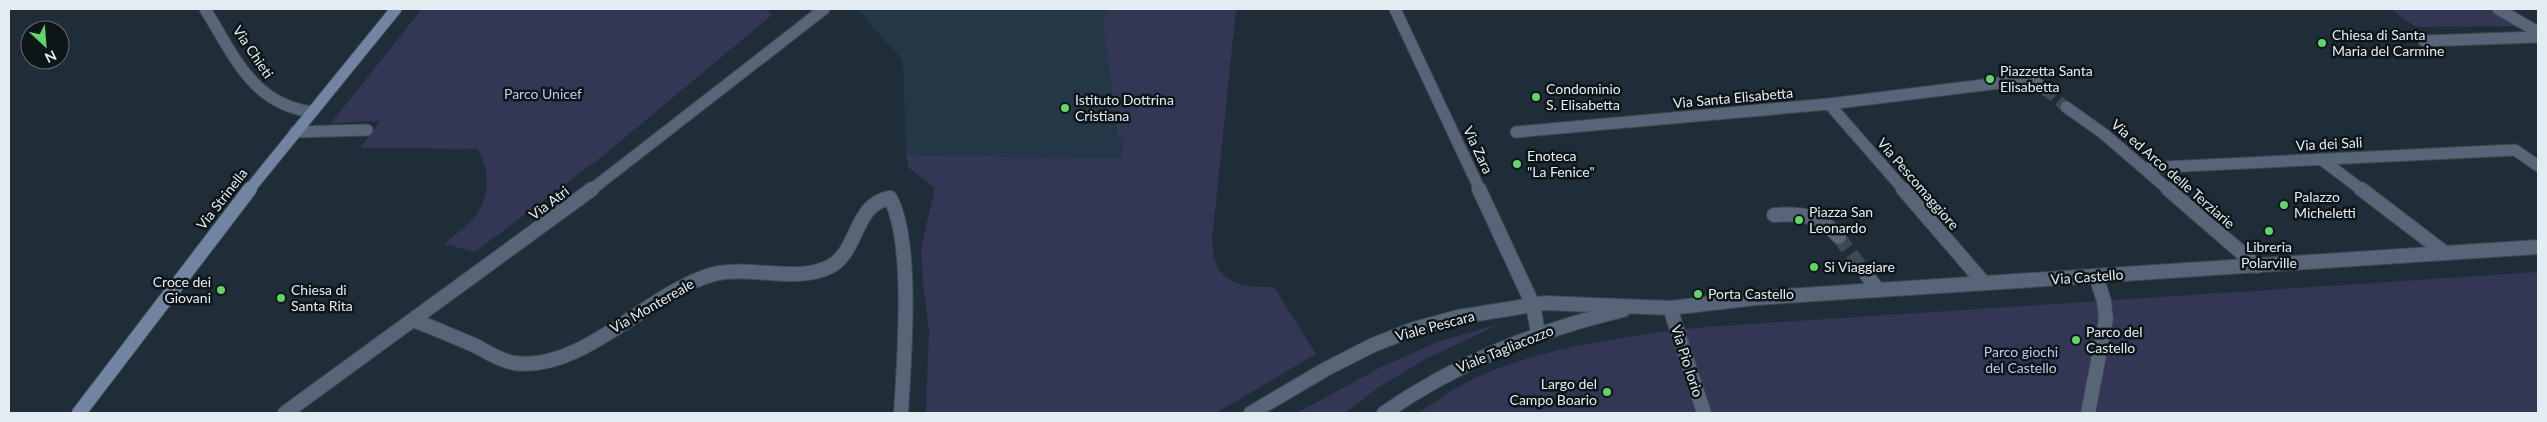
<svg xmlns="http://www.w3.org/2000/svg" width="2547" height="422" font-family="Lato,sans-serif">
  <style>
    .built { fill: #233746 }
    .green { fill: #343655 }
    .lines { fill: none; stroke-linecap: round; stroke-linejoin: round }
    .street-tunnel-far1 { stroke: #3d4a54; stroke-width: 11; stroke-dasharray: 11 5.5; stroke-linecap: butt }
    .street-tunnel { stroke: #3d4a54; stroke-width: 14; stroke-dasharray: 14 7; stroke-linecap: butt }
    .street-far1-casing { stroke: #3b4852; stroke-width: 13 }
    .street-casing { stroke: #3b4852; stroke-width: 16 }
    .secondary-far1-casing { stroke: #3b4852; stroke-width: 13 }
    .secondary-casing { stroke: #3b4852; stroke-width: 16 }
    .street-far1 { stroke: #586477; stroke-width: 11 }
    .street { stroke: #586477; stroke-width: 14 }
    .secondary-far1 { stroke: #7184a2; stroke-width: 11 }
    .secondary { stroke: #7184a2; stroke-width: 14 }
    .poi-dot { fill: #62d469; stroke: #0e1519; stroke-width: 2 }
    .labels { text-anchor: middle; stroke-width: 5; stroke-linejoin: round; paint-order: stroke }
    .poi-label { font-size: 14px; fill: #e4ecf3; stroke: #0e1519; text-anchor: start }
    .street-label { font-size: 14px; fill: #e4ecf3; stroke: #0e1519 }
    .park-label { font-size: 14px; fill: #c0c6f3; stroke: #0e1519 }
  </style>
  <rect width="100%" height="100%" fill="#1f2d38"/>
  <path class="built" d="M859 9H1236L1220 159 906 155 903 60 871 26Z"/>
  <path class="green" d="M422 9H764L772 15 604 155 475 252 444 244C454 235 469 226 476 215 490 194 491 170 477 149L360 148 380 121 331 123Z
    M1111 9H1236L1212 240C1213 282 1237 288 1274 287L1316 354 1216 413H926L929 330 923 282 921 248 935 188 909 168 906 155 1121 158 1124 139H1118L1103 22Z
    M2390 9H2488L2519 26 2416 27Z
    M2538 272V413H1418C1434 403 1450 391 1467 382 1533 348 1632 335 1705 327Z
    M1500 324 1424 360 1376 389 1346 413H1297L1381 367 1437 342Z"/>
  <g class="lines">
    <path class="street-tunnel-far1" d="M2046 90 2066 107"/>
    <path class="street-tunnel" d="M1839 237 1866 274"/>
    <defs>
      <path id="street-far1" d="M205 9C234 55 251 103 311 112
        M1395 9 1480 190
        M2498 9 2538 32
        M2424 41 2537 37
        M1829 104 1904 190
        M2066 107 2104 134 2169 190
        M295 132 367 130
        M1516 132 1829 104 2032 79 2046 90
        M2321 159 2362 190
        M2144 168 2515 150 2538 166
        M591 190 824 9"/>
      <path id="street" d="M1479 189 1533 305 1538 333
        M1903 189 1984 283
        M2168 189 2257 266
        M2361 189 2445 253
        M1774 215C1801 213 1821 215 1839 237
        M1866 274 1878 290
        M1670 308 1704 413
        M413 320C434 328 455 337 476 346 487 352 501 361 514 363 582 373 650 291 714 274 750 265 798 284 831 266 859 250 854 204 890 198 914 241 904 362 901 413
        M285 413 592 189
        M1251 413 1326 369 1373 345 1414 329 1458 317 1545 303 1670 308 1756 298 2538 247
        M1384 413C1458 362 1536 331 1623 310
        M2088 413 2106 319 2104 301 2096 276"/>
      <path id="secondary-far1" d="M249 190 396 9"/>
      <path id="secondary" d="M79 413 250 189"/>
    </defs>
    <use href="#street-far1" class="street-far1-casing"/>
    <use href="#street" class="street-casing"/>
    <use href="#secondary-far1" class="secondary-far1-casing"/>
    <use href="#secondary" class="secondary-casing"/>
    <use href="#street-far1" class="street-far1"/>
    <use href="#street" class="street"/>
    <use href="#secondary-far1" class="secondary-far1"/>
    <use href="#secondary" class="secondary"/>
  </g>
  <g class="poi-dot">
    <circle cx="2322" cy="43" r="5"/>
    <circle cx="1990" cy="79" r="5"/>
    <circle cx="1536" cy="97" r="5"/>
    <circle cx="1065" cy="108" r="5"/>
    <circle cx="1517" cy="164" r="5"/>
    <circle cx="2284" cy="205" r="5"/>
    <circle cx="1799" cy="220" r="5"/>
    <circle cx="2269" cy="231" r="5"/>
    <circle cx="1814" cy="267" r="5"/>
    <circle cx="221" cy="290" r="5"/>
    <circle cx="1698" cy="294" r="5"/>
    <circle cx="281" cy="298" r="5"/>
    <circle cx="2076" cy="340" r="5"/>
    <circle cx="1607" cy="392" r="5"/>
  </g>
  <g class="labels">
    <g class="poi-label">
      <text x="2332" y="40">Chiesa di Santa<tspan x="2332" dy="16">Maria del Carmine</tspan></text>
      <text x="2000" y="76">Piazzetta Santa<tspan x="2000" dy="16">Elisabetta</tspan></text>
      <text x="1546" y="94">Condominio<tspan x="1546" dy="16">S. Elisabetta</tspan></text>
      <text x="1075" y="105">Istituto Dottrina<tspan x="1075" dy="16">Cristiana</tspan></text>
      <text x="1527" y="161">Enoteca<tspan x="1527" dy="16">"La Fenice"</tspan></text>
      <text x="2294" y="202">Palazzo<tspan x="2294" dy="16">Micheletti</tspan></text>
      <text x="1809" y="217">Piazza San<tspan x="1809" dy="16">Leonardo</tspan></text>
      <text x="2269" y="252" text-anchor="middle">Libreria<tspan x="2269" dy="16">Polarville</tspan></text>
      <text x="1824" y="272">Si Viaggiare</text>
      <text x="211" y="287" text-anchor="end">Croce dei<tspan x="211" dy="16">Giovani</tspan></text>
      <text x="291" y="295">Chiesa di<tspan x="291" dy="16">Santa Rita</tspan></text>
      <text x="1708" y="299">Porta Castello</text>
      <text x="2086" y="337">Parco del<tspan x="2086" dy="16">Castello</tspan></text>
      <text x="1597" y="389" text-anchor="end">Largo del<tspan x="1597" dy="16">Campo Boario</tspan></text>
    </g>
    <g class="street-label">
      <text transform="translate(253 52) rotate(56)" y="5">Via Chieti</text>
      <text transform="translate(1733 98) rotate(-5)" y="5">Via Santa Elisabetta</text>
      <text transform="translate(2329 144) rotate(-3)" y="5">Via dei Sali</text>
      <text transform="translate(1478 150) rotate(65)" y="5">Via Zara</text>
      <text transform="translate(2173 174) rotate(41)" y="5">Via ed Arco delle Terziarie</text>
      <text transform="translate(1918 184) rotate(49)" y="5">Via Pescomaggiore</text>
      <text transform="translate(222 199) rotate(-52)" y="5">Via Strinella</text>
      <text transform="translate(549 203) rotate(-37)" y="5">Via Atri</text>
      <text transform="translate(2087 277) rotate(-4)" y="5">Via Castello</text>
      <text transform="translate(652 306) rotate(-30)" y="5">Via Montereale</text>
      <text transform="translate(1435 326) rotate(-15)" y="5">Viale Pescara</text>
      <text transform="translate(1505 349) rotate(-22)" y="5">Viale Tagliacozzo</text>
      <text transform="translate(1687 361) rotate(72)" y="5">Via Pio Iorio</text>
    </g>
    <g class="park-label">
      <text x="543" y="99">Parco Unicef</text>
      <text x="2021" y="357">Parco giochi<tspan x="2021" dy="16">del Castello</tspan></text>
    </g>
  </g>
  <rect width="2547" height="422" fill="none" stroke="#e4ecf3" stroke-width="20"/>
  <g transform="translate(45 45) rotate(154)"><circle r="24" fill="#0e1519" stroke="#646b70"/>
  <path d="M0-4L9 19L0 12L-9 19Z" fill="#62d469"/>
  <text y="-8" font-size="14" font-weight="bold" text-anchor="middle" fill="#e4ecf3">N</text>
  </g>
</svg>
